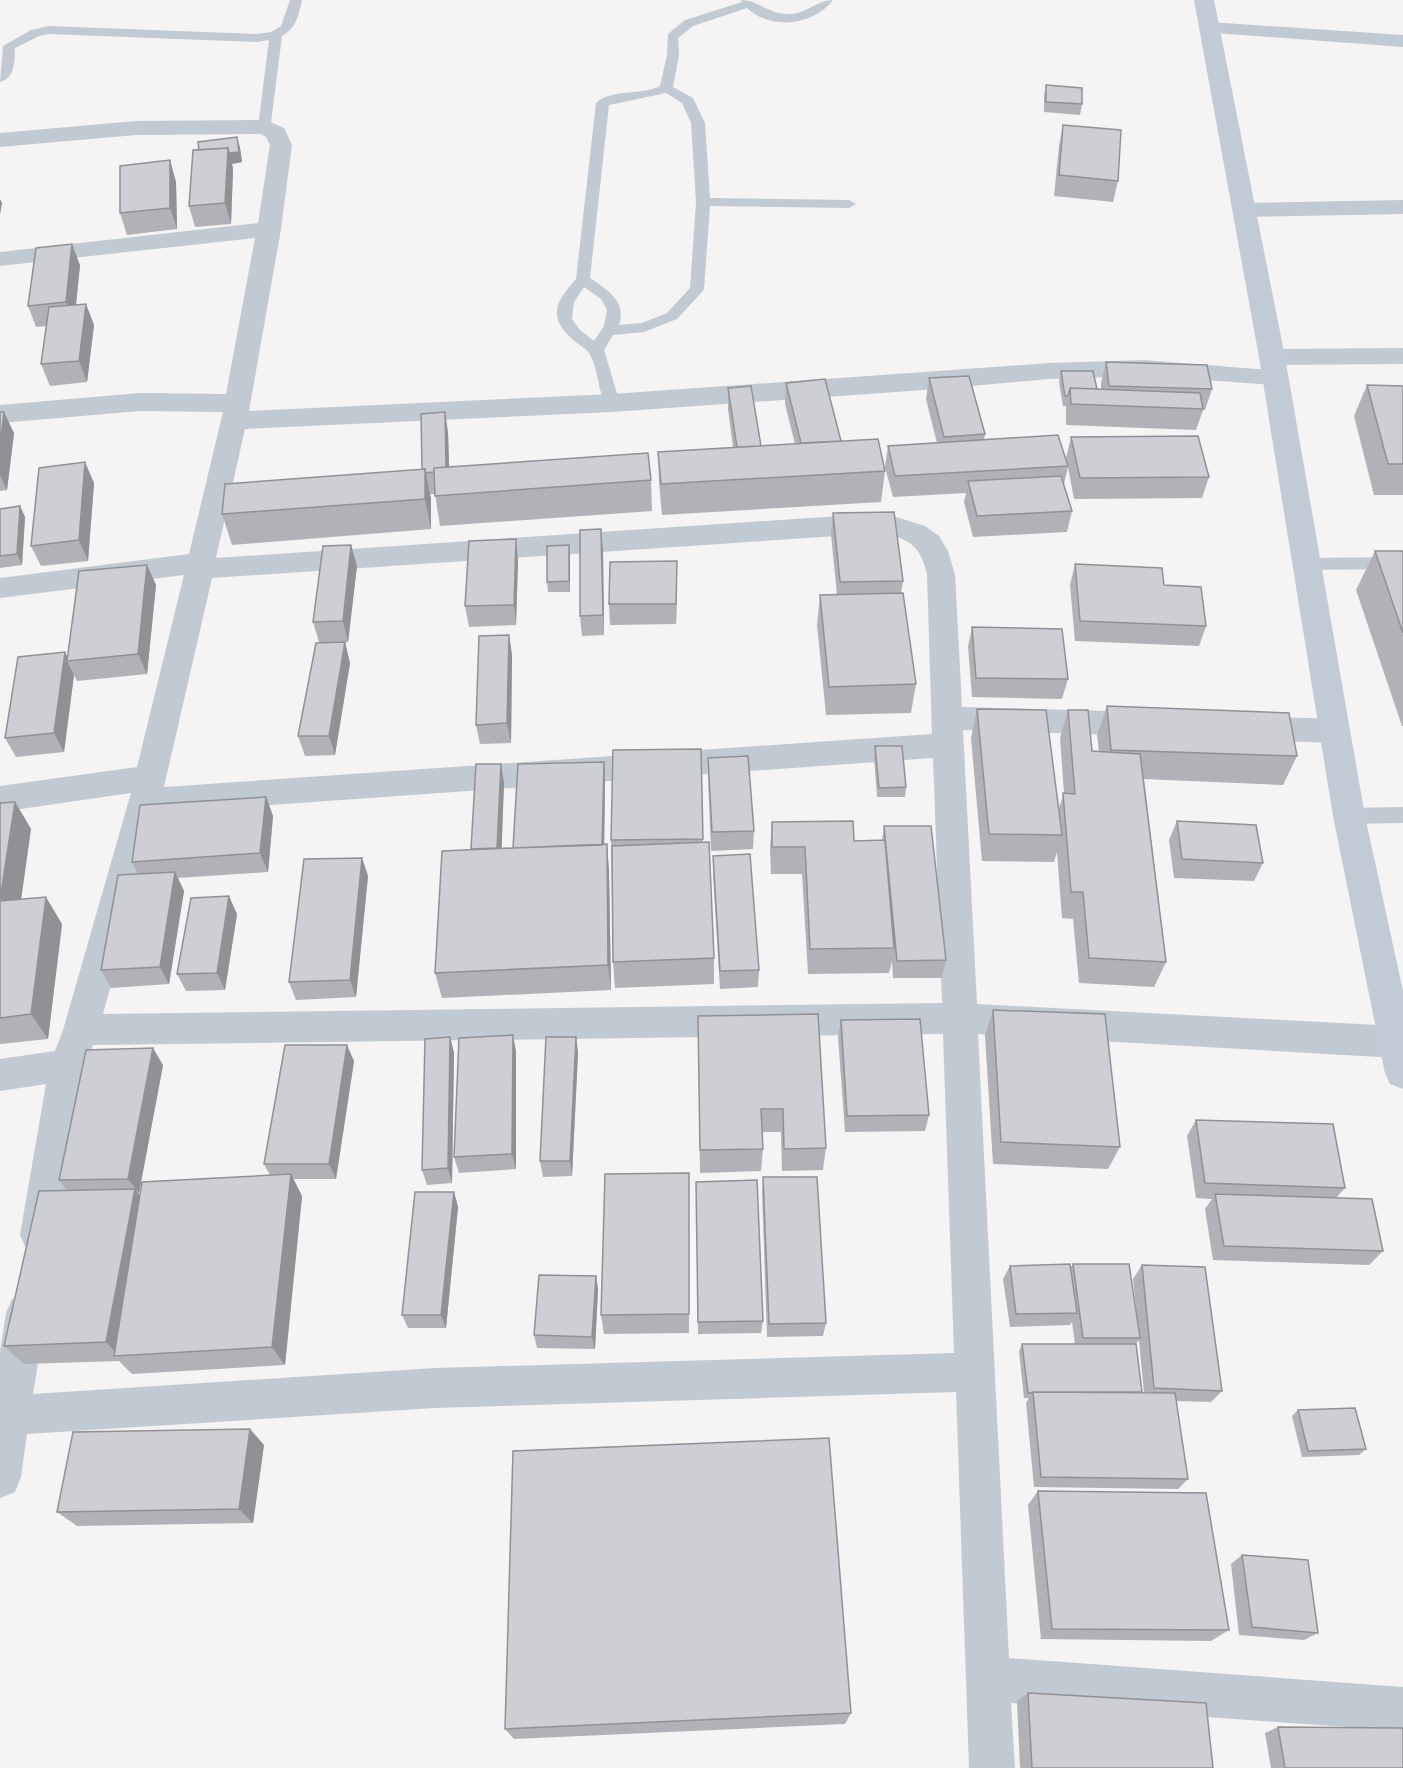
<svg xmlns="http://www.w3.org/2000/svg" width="1403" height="1768" font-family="'Roboto Condensed',sans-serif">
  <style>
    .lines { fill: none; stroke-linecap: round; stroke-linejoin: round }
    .lane { fill: #c1cad2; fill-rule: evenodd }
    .street { fill: #c1cad2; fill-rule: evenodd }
    .secondary { fill: #c1cbd6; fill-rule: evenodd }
    .wall { fill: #b0b2b7; fill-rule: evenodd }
    .shaded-wall { fill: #909195 }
    .building { fill: #cdcfd5; stroke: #909195; stroke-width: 1.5 }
  </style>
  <rect width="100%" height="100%" fill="#f5f3f3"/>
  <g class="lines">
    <path class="lane" d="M290 0H302C299 14 296 29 282 36L270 130H260L258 127 269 40 257 42 49 34 39 36 15 48C14 62 16 77 0 82L3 46 31 30 49 26 257 34 271 32 281 26Z
      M741 0C759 0 769 15 789 14 807 14 817 0 833 0 815 25 771 31 747 8L693 26 678 38 679 55 673 87 693 98 705 123 710 198 849 200 856 204 849 208 710 206 704 289 702 292 677 319 644 332 613 335 604 350 620 403 612 408 607 407C597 391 599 369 589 353 586 348 576 343 571 338 547 316 557 300 576 279L596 103C612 88 641 96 660 86L667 55 668 34 685 20 742 2ZM666 93 682 103 691 123 696 202 690 288 667 313 642 323 619 325C627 302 608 290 590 278L609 105ZM584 287 601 299 607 310 604 326 594 341 580 330 572 319 574 302Z
      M1403 557V569L1307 570 1301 568 1299 564 1301 560 1307 558Z
      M1403 807V823L1349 824 1342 821 1340 816 1342 811 1349 808Z"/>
    <path class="street" d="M1209 22 1403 35V47L1202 32 1199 28 1202 24Z
      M265 120 284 128 292 145 281 229 249 411 612 394 1050 363 1144 360 1283 371 1287 377 1283 383 1274 385 1144 376 1050 379 938 389 612 412 245 429 216 558 883 513 925 526 939 536 948 551 955 574 962 707 1146 712 1157 716 1161 724 1157 732 1146 736 963 730 977 1004 1397 1026 1403 1029V1055L1397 1058 978 1034 1009 1658 1403 1687V1731L1011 1703 1015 1768H969L956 1392 435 1408 27 1434 21 1477 15 1492 0 1498V1352L6 1313 12 1299 26 1294 40 1299 46 1313 33 1394 435 1368 954 1353 943 1034 93 1045 85 1065 58 1235 52 1248 39 1253 26 1248 20 1235 46 1084 0 1091V1059L55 1051 63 1030 131 793 0 812V786L137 767 184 575 0 598V578L189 554 223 412 140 411 0 423V405L140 393 226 394 255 238 0 266V252L258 223 270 145 266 137 261 134 136 135 0 147V133L136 121ZM883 533C911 540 920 546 927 574L932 734 164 787 212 578ZM933 758 942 1003 103 1014 158 813Z
      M1403 200V214L1244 217 1236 215 1232 210 1236 205 1244 203Z
      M1403 348V364L1272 365 1263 363 1259 357 1263 351 1272 349Z
      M1246 716 1335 719 1346 723 1350 731 1346 739 1335 743 1246 740 1235 736 1231 728 1235 720Z"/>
    <path class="secondary" d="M1194 0H1214L1285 357 1365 816 1403 991V1089L1390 1084 1385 1073 1333 816 1259 357Z"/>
  </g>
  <path class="wall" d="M1046 85 1082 104 1080 115 1044 112V96Z
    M1063 125 1118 181 1113 202 1054 196 1059 146Z
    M237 137 240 148 242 162 232 164 233 169 231 224 195 227 189 206 199 150Z
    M176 182 177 229 127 235 120 213Z
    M80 265 76 305 94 325 87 382 50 386 41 364 46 326 36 327 28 306Z
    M1106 362 1212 389 1205 410H1203L1196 430 1066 425V406H1063L1059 382 1061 371 1097 389H1101V383Z
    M929 378 985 434 984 440 1066 458 1071 437 1209 477 1202 498 1074 499 1068 467 1064 484 1072 511 1067 532 973 537 964 502 966 493 893 497 885 467 888 446 937 443 926 399Z
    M786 383 841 441 885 471 881 502 662 515 659 482 658 452 733 447 728 409V388L761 446 795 444 785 404Z
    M1367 385 1403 386V495H1374L1354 416Z
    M0 412 14 433 7 490 0 491Z
    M445 412 448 433 449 467 651 480 652 511 440 526 435 494H430L431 499V529L232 545 222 514 422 469Z
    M94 483 88 561 41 566 31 546Z
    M20 506 25 517 22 565 0 568V509Z
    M833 513 903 581 901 593 916 684 911 713 826 715 817 625 820 595H837L831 534Z
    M351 545 357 566 348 642H321L350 663 335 755 305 756 298 736 319 642 313 622Z
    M569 545 570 592H548L547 582Z
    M603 550 604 635 582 636 580 616Z
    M1375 551H1403V726H1402L1356 590Z
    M518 560 516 625 469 627 465 606Z
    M1075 564 1164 585 1206 626 1199 646 1075 641 1070 585Z
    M147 565 156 585 147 674 77 681 74 675 64 752 16 757 5 738 67 658Z
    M677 582 676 624 610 625 609 604Z
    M972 627 1068 679 1062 699 972 697 968 647Z
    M509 635 512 655 511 743 480 744 476 725Z
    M1107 706 1297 756 1283 785 1144 779 1166 962 1154 987 1079 983 1073 919 1062 918 1057 852 1054 862 982 861 971 738 977 709 1059 808 1064 793 1060 738 1068 710 1092 751 1099 752 1097 735Z
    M875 746 906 787 905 797H877L874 756Z
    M701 749 703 843 714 958V984L615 988 613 962 611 840Z
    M708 758 754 831 753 849 711 851 708 777Z
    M604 762 605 781 604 844H607L609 872 611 990 442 998 435 973 471 849 504 783 501 849 513 848Z
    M266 797 273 816 268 872 178 878 184 891 169 984 111 988 101 970 138 874 132 862Z
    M15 802 31 829 21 899 62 924 48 1039 0 1044V803Z
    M1177 821 1263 863 1254 881 1174 878 1169 840Z
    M772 822 854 841 882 840 884 826 946 960 942 978H893L892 961 889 973 808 974 802 874H771L770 849Z
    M713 856 759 970 758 987 720 989 713 874Z
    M362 858 368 876 356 997 296 1000 289 982Z
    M237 914 225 990 186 991 177 974Z
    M993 1010 1120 1147 1108 1169 993 1164 985 1035Z
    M698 1016 826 1148 823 1170 782 1171 781 1132H762L763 1149 761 1171 700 1173Z
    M841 1020 929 1115 925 1131 845 1132 838 1037Z
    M513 1035 516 1052V1169L459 1173 454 1157Z
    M450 1037 454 1053 452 1183 427 1185 422 1170Z
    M576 1037 578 1053 572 1176 543 1177 540 1161Z
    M354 1061 336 1179H293L302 1196 285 1365 132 1374 119 1361 24 1364 4 1346 67 1191 59 1180 163 1065 139 1193H138L140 1196 270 1175 264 1164Z
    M1196 1120 1345 1188 1336 1198 1383 1251 1369 1265 1213 1260 1205 1209 1212 1199 1196 1198 1187 1136Z
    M689 1173V1333L604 1334 601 1315Z
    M763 1177 826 1323 823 1336 767 1337 762 1192Z
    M696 1182 763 1321 761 1333 698 1334Z
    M454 1192 458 1207 446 1328H408L402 1315Z
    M1073 1264 1137 1317 1133 1279 1142 1265 1222 1391 1211 1402 1176 1401 1188 1479 1178 1489 1034 1487 1026 1403 1029 1398H1024L1019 1351 1022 1344H1075L1072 1322 1070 1325 1010 1327 1003 1279 1010 1266 1070 1269ZM1139 1340 1144 1393H1142L1136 1344Z
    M596 1276 598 1289 595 1349 537 1348 534 1335Z
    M1298 1410 1366 1449 1359 1455 1302 1457 1292 1416Z
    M264 1445 253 1523 77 1526 57 1512Z
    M1038 1491 1229 1630 1211 1641 1041 1639 1028 1505Z
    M1242 1555 1318 1633 1304 1640 1239 1635 1231 1564Z
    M1028 1693 1213 1768H1020L1017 1701Z
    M851 1713 845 1724 514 1739 505 1729Z
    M1278 1727 1403 1768H1271L1265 1733Z"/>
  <path class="shaded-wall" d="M237 137 240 148 242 162 232 164 233 169 231 224 225 203 228 148Z
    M170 160 176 182 177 229 170 208Z
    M0 199 2 203 0 215Z
    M72 244 80 265 74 323 66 302Z
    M86 304 94 325 87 382 79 361Z
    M4 412 14 433 7 490 0 475V447Z
    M445 412 448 433 450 492 446 471Z
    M85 462 94 483 88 561 79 540Z
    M425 469 431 499V529L425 499Z
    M20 506 25 517 22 565 17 554Z
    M601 529 603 550 604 635 603 615Z
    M516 539 518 560 516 625 514 605Z
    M351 545 357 566 348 642 343 621Z
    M569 545 570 555V592L569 581Z
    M677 561V582L676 624V604Z
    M147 565 156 585 147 674 138 654Z
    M509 635 512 655 511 743 507 723Z
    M345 642 350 663 335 755 329 736Z
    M65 652 69 660 67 661 74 675 64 752 54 733Z
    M604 762 605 781 604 866 602 848Z
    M501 764 504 783 501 867 497 848Z
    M266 797 273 816 268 872 260 853Z
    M15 802 31 829 17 928 0 902Z
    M607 844 609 872 611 990 608 965Z
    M362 858 368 876 356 997 350 980Z
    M175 872 184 891 169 984 160 967Z
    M229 896 237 914 225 990 217 973Z
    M46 897 62 924 48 1039 31 1014Z
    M513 1035 516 1052V1169L512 1154Z
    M450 1037 454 1053 452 1183 448 1168Z
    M576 1037 578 1053 572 1176 570 1161Z
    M347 1045 354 1061 336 1179 329 1164Z
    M153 1048 163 1065 139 1193 128 1179Z
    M291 1174 302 1196 285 1365 272 1347Z
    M135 1189 150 1210 119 1356 106 1342Z
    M454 1192 458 1207 446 1328 441 1315Z
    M596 1276 598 1289 595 1349 592 1337Z
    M250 1429 264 1445 253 1523 239 1509Z"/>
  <path class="building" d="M1046 85 1082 88V104L1046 102Z
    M1063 125 1121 130 1118 181 1059 175Z
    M237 137 239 152 229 153 228 148 199 150 198 142Z
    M228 148 225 203 189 206 193 150Z
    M170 160V208L120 213V166Z
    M72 244 66 302 28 306 36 248Z
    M86 304 79 361 41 364 49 307Z
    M1106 362 1207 365 1212 389 1109 386Z
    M1061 371H1093L1097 389 1070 388 1068 396H1065Z
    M969 376 985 434 944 437 929 378Z
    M825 379 841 441 801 443 786 383Z
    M1367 385 1403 386V464H1388Z
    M751 386 761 446 737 447 728 388Z
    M1070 388 1200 393 1203 409 1071 404Z
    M0 412H4L0 447Z
    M445 412 446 467 434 468V472L426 473 425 469H422L421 414Z
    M1058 435 1068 466 895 476 888 446Z
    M1198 436 1209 477 1080 478 1071 437Z
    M878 439 885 471 661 484 658 452Z
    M648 453 651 480 435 496 434 468Z
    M85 462 79 540 31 546 39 468Z
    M425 469V499L222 514 225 484Z
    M1061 476 1072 511 977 516 968 481Z
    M20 506 17 554 0 556V509Z
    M894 512 903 581 840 582 833 513Z
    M601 529 603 615 580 616V530Z
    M516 539 514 605 465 606 469 541Z
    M351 545 343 621 313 622 323 546Z
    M569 545V581L547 582V546Z
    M1375 551H1403V633Z
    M677 561 676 604H609L610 562Z
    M1075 564 1162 568 1164 585 1201 587 1206 626 1080 621Z
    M147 565 138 654 67 661 79 571Z
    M903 593 916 684 829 687 820 595Z
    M972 627 1062 629 1068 679 976 678Z
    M509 635 507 723 476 725 479 636Z
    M345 642 329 736H298L316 643Z
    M65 652 54 733 5 738 18 657Z
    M1107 706 1289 713 1297 756 1111 750Z
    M977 709 1046 710 1062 835 989 834Z
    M1068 710H1088L1092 751 1140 754 1166 962 1089 958 1083 892H1071L1063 793 1075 794Z
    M875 746H902L906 787 879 788Z
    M701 749 703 839 611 840 613 750Z
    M748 756 754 831 712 832 708 758Z
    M604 762 602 845 513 848 518 764Z
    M476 764H501L497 848 471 849Z
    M266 797 260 853 132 862 140 805Z
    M15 802 0 900V803Z
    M853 821 854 841 885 840 894 948 810 949 805 847H772V822Z
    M1177 821 1256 825 1263 863 1182 859Z
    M884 826H931L946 960 897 961Z
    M709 842 714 958 613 962 612 846Z
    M607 844 608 965 435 973 442 851Z
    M750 854 759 970 720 971 713 856Z
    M362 858 350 980 289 982 304 859Z
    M175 872 160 967 101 970 118 875Z
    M229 896 217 973 177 974 191 898Z
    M46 897 31 1014 0 1018V901Z
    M993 1010 1105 1014 1120 1147 1001 1142Z
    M818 1014 826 1148 784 1149 783 1109H761L763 1149 700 1150 698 1016Z
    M920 1019 929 1115 847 1116 841 1020Z
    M513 1035 512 1154 454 1157 459 1038Z
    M450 1037 448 1168 422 1170 425 1039Z
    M546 1037H576L570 1161H540Z
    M285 1045H347L329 1164H264Z
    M153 1048 128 1179 59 1180 86 1050Z
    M1196 1120 1333 1124 1345 1188 1205 1183Z
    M689 1173V1314L601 1315 605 1174Z
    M291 1174 272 1347 114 1356 142 1182Z
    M763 1177H817L826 1323 769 1324Z
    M757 1180 763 1321 698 1322 696 1182Z
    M135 1189 106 1342 4 1346 39 1191Z
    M415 1192H454L441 1315H402Z
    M1215 1194 1372 1199 1383 1251 1224 1246Z
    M1070 1264 1077 1313 1016 1314 1010 1266Z
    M1073 1264H1129L1140 1338H1083Z
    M1142 1265 1205 1267 1222 1391 1154 1388Z
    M539 1275 596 1276 592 1337 534 1335Z
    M1022 1344H1136L1142 1392H1033V1393H1028Z
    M1033 1392 1175 1393 1188 1479 1041 1477Z
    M1355 1408 1366 1449 1308 1451 1298 1410Z
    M250 1429 239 1509 57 1512 73 1432Z
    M829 1438 851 1713 505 1729 513 1451Z
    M1038 1491 1206 1493 1229 1630 1052 1629Z
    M1242 1555 1308 1560 1318 1633 1252 1627Z
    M1028 1693 1206 1703 1213 1768H1032Z
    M1278 1727 1403 1728V1768H1285Z"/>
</svg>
